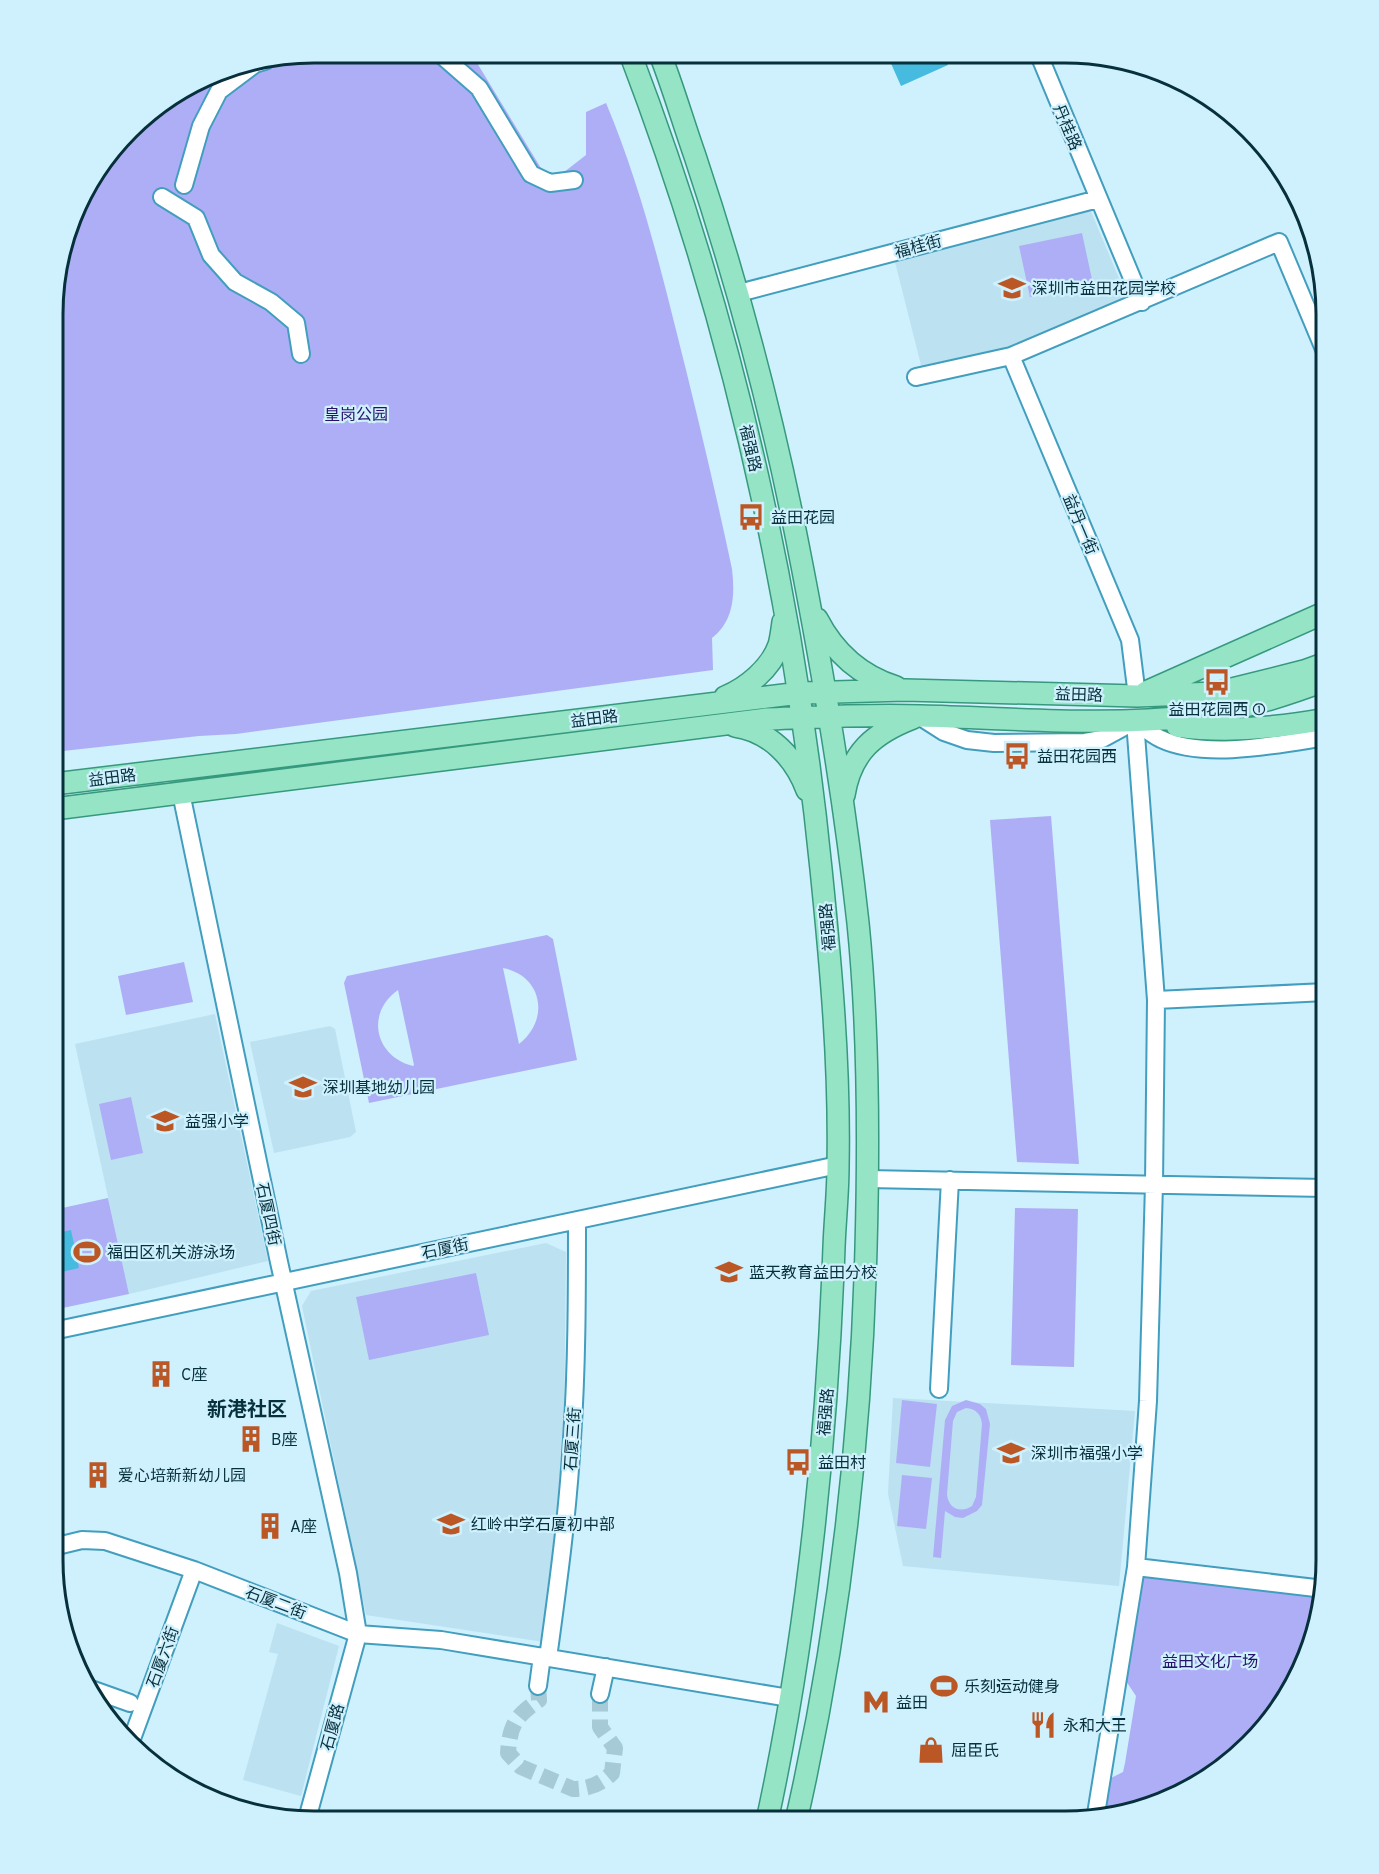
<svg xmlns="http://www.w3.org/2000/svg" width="1379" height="1874" font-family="Overpass,'Noto Sans SC',sans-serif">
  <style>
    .built { fill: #bce1f0 }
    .green { fill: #aeaef7; fill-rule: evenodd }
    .water { fill: #47bae0 }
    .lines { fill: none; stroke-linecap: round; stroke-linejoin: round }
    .minor-tunnel { stroke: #a7cad7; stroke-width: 16; stroke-dasharray: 16 8; stroke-linecap: butt }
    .minor-casing { stroke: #429ebe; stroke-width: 20 }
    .major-casing { stroke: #36997d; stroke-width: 24 }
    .minor { stroke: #fff; stroke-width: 16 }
    .major { stroke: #95e4c5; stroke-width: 21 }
    .labels { text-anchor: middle; stroke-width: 4.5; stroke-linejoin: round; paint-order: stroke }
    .street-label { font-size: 16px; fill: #07303d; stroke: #cff0fd }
    .poi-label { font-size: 16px; fill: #07303d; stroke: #cff0fd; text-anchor: start }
    .park-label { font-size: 16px; fill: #271269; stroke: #cff0fd }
    .quarter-label { font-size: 20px; font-weight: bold; fill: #07303d; stroke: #cff0fd }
    .rim { fill: none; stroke: #07303d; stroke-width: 3 }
  </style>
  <rect width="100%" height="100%" fill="#cff0fd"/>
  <path class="built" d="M1090 209 1134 314 1020 359 925 381 895 262Z
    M215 1014 268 1261 129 1294 75 1044Z
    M330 1026 335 1029 356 1132 350 1137 274 1153 250 1042Z
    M546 1243 566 1252 564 1432 544 1642 366 1615 302 1306 311 1291Z
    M893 1398 1135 1411 1119 1586 903 1566 888 1494Z
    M277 1623 339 1646 301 1796 243 1780 278 1654 269 1652Z"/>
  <path class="green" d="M314 53H471L550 183 586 155V112L606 103C637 177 657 253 676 330 696 409 715 489 732 569 735 595 734 621 712 638L713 670 236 734 199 736 54 752 55 279 87 183 142 117 229 66Z
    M1082 233 1093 284 1030 297 1019 246Z
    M1051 816 1079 1164 1017 1162 990 820Z
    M547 935 553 939 577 1060 369 1103 344 983 347 976ZM503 968C543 976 550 1020 519 1044ZM398 990 414 1065 413 1066C375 1057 365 1013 398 990Z
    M184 962 193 1002 126 1015 118 976Z
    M131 1097 143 1153 111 1160 99 1104Z
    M108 1198 129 1294 53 1310V1210Z
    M1015 1208 1078 1209 1074 1367 1011 1365Z
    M476 1273 489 1335 369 1360 356 1297Z
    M902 1400 937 1404 930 1467 896 1463Z
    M966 1400 980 1404 986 1409 990 1424 982 1505 977 1511 963 1518 955 1517 945 1511 941 1558 933 1557 945 1420 952 1406ZM966 1408C976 1409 981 1414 982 1424L976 1497 972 1506C960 1514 948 1508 947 1494L953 1421 957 1412Z
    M902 1475 932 1478 926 1529 897 1526Z
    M1151 1571 1323 1593 1313 1645 1283 1705 1238 1756 1181 1794 1098 1814 1105 1781 1123 1772 1125 1763 1136 1696 1122 1675 1142 1577Z
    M949 1812 989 1821H947Z"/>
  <path class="water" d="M900 54H943L948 65 901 86 889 59Z
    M71 1230 79 1268 53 1274V1234Z"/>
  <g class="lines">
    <path class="minor-tunnel" d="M538 1686 539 1700C516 1716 510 1724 508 1753L521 1767 573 1789C589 1789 601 1784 612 1773L615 1748 600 1727V1694"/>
    <defs>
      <path id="minor" d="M439 53 479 88 531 174 550 183 574 180
        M1039 55 1142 302
        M184 185 201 126 219 91 255 64 265 61
        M162 197 196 218 211 255 235 282 271 302 296 323 301 354
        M739 293 1098 199
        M1011 356 1130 640 1137 696
        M916 377 1011 356 1279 242 1326 354
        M919 716 944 732 967 740 994 743 1085 742 1102 739 1135 721
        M1135 721C1143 727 1152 735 1161 739 1205 760 1280 744 1326 737
        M181 793 279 1262 348 1573 358 1634 307 1819
        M1156 1000 1326 992
        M868 1179 1326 1188
        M53 1331 838 1165
        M939 1389 950 1180
        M53 1532 58 1546
        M53 1547 82 1540 105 1541 194 1570 358 1634 441 1640 789 1698
        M1136 1567 1324 1589
        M548 1658C558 1585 568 1512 572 1439 577 1366 577 1293 577 1220
        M538 1686 542 1656
        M88 1688 130 1703
        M600 1694 606 1667
        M130 1744 194 1570
        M1096 1814 1136 1567 1148 1401 1154 1184 1156 1000 1135 721"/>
      <path id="major" d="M630 53C730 315 793 590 821 869 831 967 840 1067 838 1166 838 1193 835 1220 834 1247 827 1440 808 1632 767 1821
        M660 54C673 87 683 122 695 156 737 282 771 409 797 540 822 666 844 795 858 923 869 1031 869 1140 866 1248 861 1440 839 1633 796 1821
        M817 619C834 652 861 676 896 687
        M1146 692 1326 612
        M725 697C747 688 771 668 779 645 781 638 782 629 783 622
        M735 726C770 731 795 758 807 790
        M1177 726C1227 733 1277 728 1326 719
        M54 784 800 693 905 690 1137 696 1216 693 1304 671 1326 663
        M844 795C851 752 874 733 913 718
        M54 809 766 719C818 717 870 714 921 716 1012 718 1104 727 1195 716 1240 710 1284 696 1326 680"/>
    </defs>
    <use href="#minor" class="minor-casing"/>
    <use href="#major" class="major-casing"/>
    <use href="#minor" class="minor"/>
    <use href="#major" class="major"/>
  </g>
  <defs>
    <symbol id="school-bare" viewBox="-9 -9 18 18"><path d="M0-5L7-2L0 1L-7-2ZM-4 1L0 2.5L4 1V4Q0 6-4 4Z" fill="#bb5625" stroke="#cff0fd" stroke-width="2.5" paint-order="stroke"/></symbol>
    <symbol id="bus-bare" viewBox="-9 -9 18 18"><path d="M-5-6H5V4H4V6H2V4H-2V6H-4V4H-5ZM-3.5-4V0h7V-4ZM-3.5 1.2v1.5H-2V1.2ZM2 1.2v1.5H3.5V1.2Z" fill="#bb5625" stroke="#cff0fd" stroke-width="2.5" paint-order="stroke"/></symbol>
    <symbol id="stadium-bare" viewBox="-9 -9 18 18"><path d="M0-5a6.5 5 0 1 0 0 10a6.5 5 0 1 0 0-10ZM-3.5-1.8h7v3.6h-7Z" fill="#bb5625" stroke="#cff0fd" stroke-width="2.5" paint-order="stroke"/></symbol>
    <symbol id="building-bare" viewBox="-9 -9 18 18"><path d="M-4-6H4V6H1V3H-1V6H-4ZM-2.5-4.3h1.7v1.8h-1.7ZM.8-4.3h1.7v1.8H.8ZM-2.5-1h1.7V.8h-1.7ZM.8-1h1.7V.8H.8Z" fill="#bb5625" stroke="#cff0fd" stroke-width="2.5" paint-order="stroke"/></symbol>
    <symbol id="metro-bare" viewBox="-9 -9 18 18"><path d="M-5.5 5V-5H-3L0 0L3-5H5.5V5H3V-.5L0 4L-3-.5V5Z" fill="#bb5625" stroke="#cff0fd" stroke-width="2.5" paint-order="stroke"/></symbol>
    <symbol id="restaurant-bare" viewBox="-9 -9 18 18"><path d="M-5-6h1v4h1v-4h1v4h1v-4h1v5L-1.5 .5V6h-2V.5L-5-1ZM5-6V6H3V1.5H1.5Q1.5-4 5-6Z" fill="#bb5625" stroke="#cff0fd" stroke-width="2.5" paint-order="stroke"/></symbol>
    <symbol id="shop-bare" viewBox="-9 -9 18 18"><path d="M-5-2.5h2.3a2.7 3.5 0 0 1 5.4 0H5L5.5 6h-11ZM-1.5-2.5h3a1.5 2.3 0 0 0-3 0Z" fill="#bb5625" stroke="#cff0fd" stroke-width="2.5" paint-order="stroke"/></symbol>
  </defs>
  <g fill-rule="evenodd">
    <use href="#school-bare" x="993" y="269" width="38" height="38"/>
    <use href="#bus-bare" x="732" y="498" width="38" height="38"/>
    <use href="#bus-bare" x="1198" y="663" width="38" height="38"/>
    <use href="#bus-bare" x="998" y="737" width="38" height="38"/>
    <use href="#school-bare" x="284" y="1068" width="38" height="38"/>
    <use href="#school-bare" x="146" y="1102" width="38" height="38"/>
    <use href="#stadium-bare" x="68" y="1233" width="38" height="38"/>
    <use href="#school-bare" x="710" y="1253" width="38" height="38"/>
    <use href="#building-bare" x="142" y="1355" width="38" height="38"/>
    <use href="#building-bare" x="232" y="1420" width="38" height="38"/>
    <use href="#school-bare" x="992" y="1434" width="38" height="38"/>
    <use href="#bus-bare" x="779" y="1443" width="38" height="38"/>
    <use href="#building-bare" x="79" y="1456" width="38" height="38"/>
    <use href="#school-bare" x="432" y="1505" width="38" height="38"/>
    <use href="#building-bare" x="251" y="1507" width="38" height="38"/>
    <use href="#stadium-bare" x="925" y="1667" width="38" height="38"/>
    <use href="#metro-bare" x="857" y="1683" width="38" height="38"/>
    <use href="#restaurant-bare" x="1024" y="1706" width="38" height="38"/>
    <use href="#shop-bare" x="912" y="1731" width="38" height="38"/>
  </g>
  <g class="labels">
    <g class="street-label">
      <text transform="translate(1068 127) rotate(67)" y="6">丹桂路</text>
      <text transform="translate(918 246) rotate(-15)" y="6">福桂街</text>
      <text transform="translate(751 448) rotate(77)" y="6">福强路</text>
      <text transform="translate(1081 524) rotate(67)" y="6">益丹一街</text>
      <text transform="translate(1079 694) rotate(2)" y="6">益田路</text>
      <text transform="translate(594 718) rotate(-7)" y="6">益田路</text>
      <text transform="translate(112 777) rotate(-7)" y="6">益田路</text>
      <text transform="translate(827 927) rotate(-95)" y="6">福强路</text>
      <text transform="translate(269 1214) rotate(78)" y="6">石厦四街</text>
      <text transform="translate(445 1248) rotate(-12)" y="6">石厦街</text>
      <text transform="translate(825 1412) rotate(-85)" y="6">福强路</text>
      <text transform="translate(572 1439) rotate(-86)" y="6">石厦三街</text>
      <text transform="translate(276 1602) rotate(21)" y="6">石厦二街</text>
      <text transform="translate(162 1657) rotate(-70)" y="6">石厦六街</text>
      <text transform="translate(332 1727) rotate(-75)" y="6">石厦路</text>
    </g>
    <g class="poi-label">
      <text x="1032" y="294">深圳市益田花园学校</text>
      <text x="771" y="523">益田花园</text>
      <text x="1217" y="715" text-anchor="middle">益田花园西 ①</text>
      <text x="1037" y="762">益田花园西</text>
      <text x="323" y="1093">深圳基地幼儿园</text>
      <text x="185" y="1127">益强小学</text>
      <text x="107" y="1258">福田区机关游泳场</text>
      <text x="749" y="1278">蓝天教育益田分校</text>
      <text x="181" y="1380">C座</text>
      <text x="271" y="1445">B座</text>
      <text x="1031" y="1459">深圳市福强小学</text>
      <text x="818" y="1468">益田村</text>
      <text x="118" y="1481">爱心培新新幼儿园</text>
      <text x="471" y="1530">红岭中学石厦初中部</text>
      <text x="290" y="1532">A座</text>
      <text x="964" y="1692">乐刻·运动健身</text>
      <text x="896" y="1708">益田</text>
      <text x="1063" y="1731">永和大王</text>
      <text x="951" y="1756">屈臣氏</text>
    </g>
    <g class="park-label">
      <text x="356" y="420">皇岗公园</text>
      <text x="1210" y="1667">益田文化广场</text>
    </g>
    <g class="quarter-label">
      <text x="247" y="1416">新港社区</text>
    </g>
  </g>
  <path d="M0 0H1379V1874H0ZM314 63H1065A251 251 0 0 1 1316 314V1560A251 251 0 0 1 1065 1811H314A251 251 0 0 1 63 1560V314A251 251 0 0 1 314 63Z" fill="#cff0fd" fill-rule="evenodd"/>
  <path class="rim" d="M314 63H1065A251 251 0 0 1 1316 314V1560A251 251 0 0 1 1065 1811H314A251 251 0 0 1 63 1560V314A251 251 0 0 1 314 63Z"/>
</svg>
